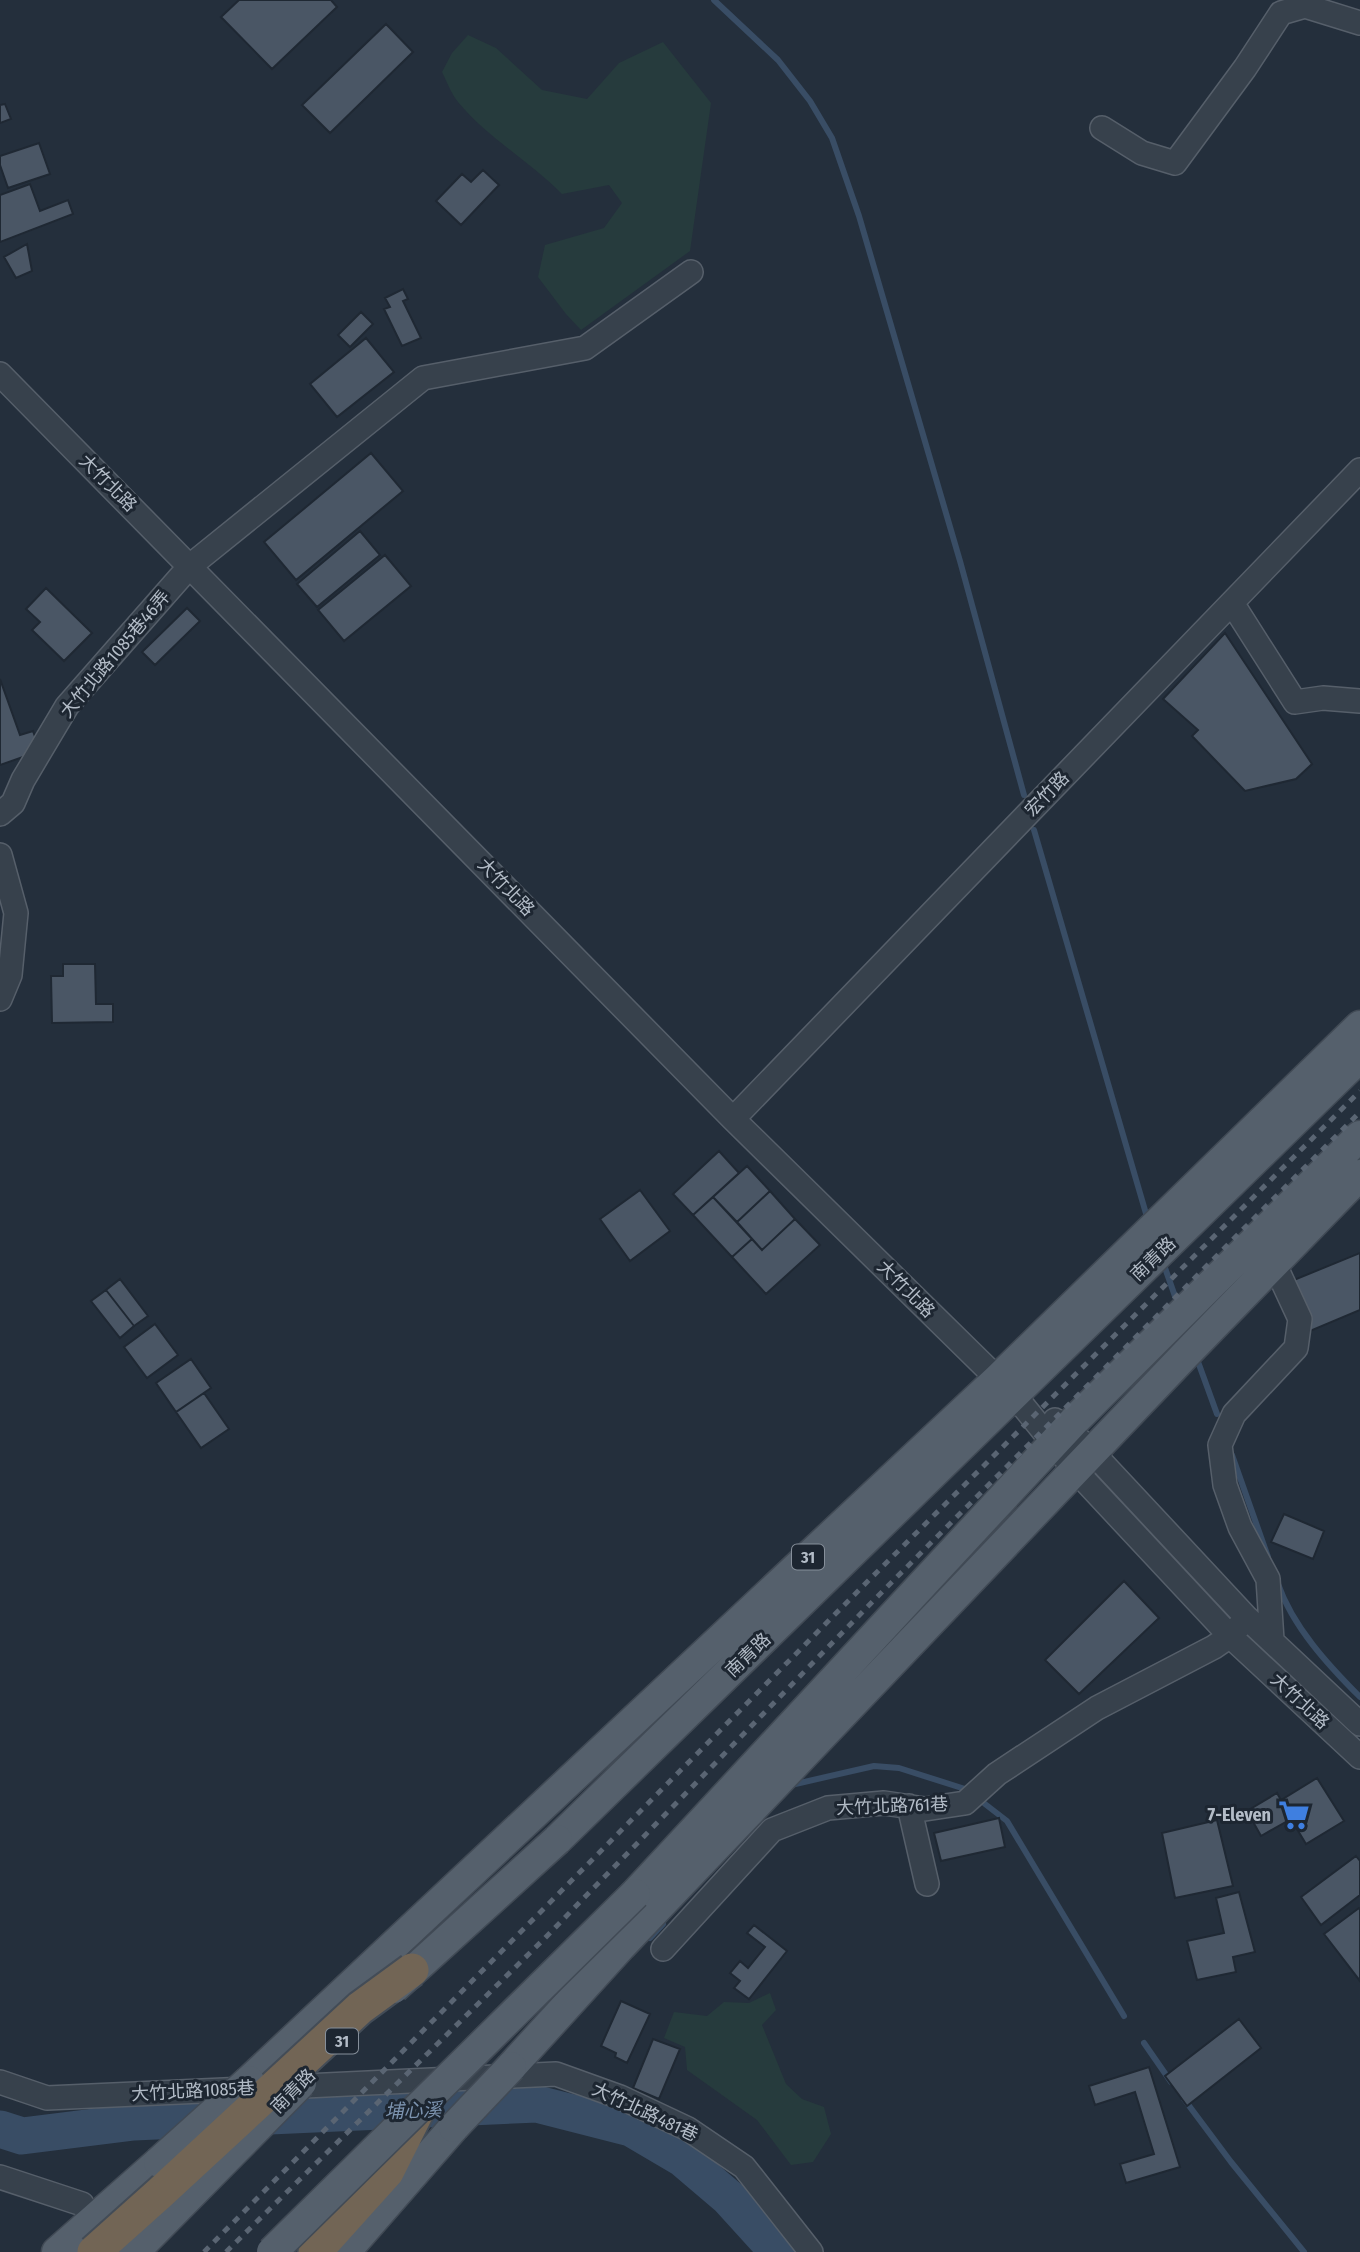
<svg xmlns="http://www.w3.org/2000/svg" width="1360" height="2252" font-family="'Fira Sans Condensed','Noto Sans TC',sans-serif">
  <style>
    .green { fill: #263b3d }
    .lines { fill: none; stroke-linecap: round; stroke-linejoin: round }
    .stream { stroke: #394d65; stroke-width: 6 }
    .river { stroke: #394d65; stroke-width: 37 }
    .building { fill: #4a5665; stroke: #1f2833; stroke-width: 2 }
    .minor-casing { stroke: #565f6a; stroke-width: 26 }
    .major-casing { stroke: #414a55; stroke-width: 33 }
    .highway-casing { stroke: #434c57; stroke-width: 37 }
    .minor { stroke: #37414c; stroke-width: 23 }
    .major { stroke: #55606c; stroke-width: 30 }
    .highway { stroke: #726555; stroke-width: 33 }
    .rail { stroke: #5a6573; stroke-width: 5; stroke-dasharray: 7 7; stroke-linecap: butt }
    .major-bridge-casing { stroke: #414a55; stroke-width: 33; stroke-linecap: butt }
    .highway-bridge-casing { stroke: #434c57; stroke-width: 37; stroke-linecap: butt }
    .major-bridge { stroke: #55606c; stroke-width: 30 }
    .highway-bridge { stroke: #726555; stroke-width: 33 }
    .labels { text-anchor: middle; stroke-width: 6; stroke-linejoin: round; paint-order: stroke }
    .shield { fill: #1d2631; stroke: #868f9a; stroke-width: 2 }
    .shield-label { font-size: 16px; font-weight: bold; fill: #b3bcc7 }
    .street-label { font-size: 18px; fill: #b3bcc7; stroke: #1d2631 }
    .poi-label { font-size: 18px; font-weight: bold; fill: #b3bcc7; stroke: #1d2631; text-anchor: end }
    .water-label { font-size: 19px; font-style: italic; fill: #7c93af; stroke: #1d2631 }
  </style>
  <rect width="100%" height="100%" fill="#242f3c"/>
  <path class="green" d="M468 35 496 48 542 90 587 99 619 63 663 42 711 103 690 251 581 330 566 314 538 277 545 245 604 228 622 203 609 185 562 194C529 161 487 137 458 102 451 93 447 82 442 72L452 53Z
    M770 1993 776 2010 762 2025 786 2084 802 2099 824 2107 831 2134 813 2162 791 2165 757 2120 687 2070 685 2047 664 2038 674 2012 707 2016 724 2002 749 2003Z"/>
  <g class="lines">
    <path class="stream" d="M714 0 778 60 810 101 832 138 859 216 960 561 1024 795
      M1034 830 1147 1217
      M1164 1265 1177 1302
      M1197 1359 1217 1414
      M1232 1455 1268 1557
      M1278 1584C1293 1627 1328 1665 1360 1697
      M791 1785 874 1766 899 1768 965 1789
      M985 1804 1007 1821 1124 2016
      M650 1938 663 1924
      M1144 2043 1171 2082
      M1184 2099 1231 2162 1304 2252"/>
    <path class="river" d="M0 2129 22 2136 134 2122 537 2104 631 2128 682 2158 729 2198 778 2252"/>
  </g>
  <path class="building" d="M239 0H331L337 7 272 69 221 17Z
    M386 24 413 52 330 133 302 105Z
    M5 104 11 119 0 123V105Z
    M39 143 50 174 8 188 0 165V156Z
    M483 170 499 185 461 225 436 201 462 174 471 182Z
    M30 184 40 211 68 200 73 214 0 242V195Z
    M27 244 32 271 16 278 4 257Z
    M403 289 408 299 403 301 421 338 402 346 384 309 390 307 385 298Z
    M361 312 373 324 350 347 338 335Z
    M366 338 394 372 337 417 310 384Z
    M371 453 403 491 296 580 264 542Z
    M360 531 380 555 317 607 297 584Z
    M385 555 411 586 344 641 318 610Z
    M46 588 92 633 64 661 32 630 40 622 26 609Z
    M187 608 200 621 155 665 142 652Z
    M1225 633 1312 764 1296 779 1245 791 1192 736 1198 730 1163 699Z
    M0 679 20 735 33 731 40 751 0 765Z
    M63 964H95L96 1004H113V1022L52 1023 51 976H63Z
    M719 1151 739 1173 693 1215 673 1194Z
    M747 1166 770 1191 737 1222 713 1197Z
    M640 1190 670 1231 630 1261 600 1219Z
    M770 1191 795 1219 762 1250 737 1222Z
    M713 1197 752 1239 732 1257 693 1215Z
    M795 1219 820 1245 766 1294 732 1257 752 1239 762 1250Z
    M1360 1253V1310L1303 1334 1284 1284Z
    M120 1279 148 1316 134 1326 106 1290Z
    M106 1290 134 1326 120 1338 91 1301Z
    M155 1324 178 1355 147 1378 124 1347Z
    M191 1359 211 1388 176 1412 156 1383Z
    M204 1393 229 1429 201 1448 176 1412Z
    M1284 1514 1324 1531 1313 1559 1271 1542Z
    M1124 1581 1159 1618 1079 1694 1045 1660Z
    M1317 1778 1344 1821 1306 1844 1291 1819 1261 1836 1247 1811 1277 1793 1281 1800Z
    M999 1818 1005 1847 941 1861 934 1833Z
    M1217 1820 1233 1886 1175 1898 1162 1833Z
    M1356 1856 1360 1861V1895L1321 1925 1301 1897Z
    M1239 1892 1255 1952 1233 1957 1236 1972 1197 1980 1187 1941 1224 1933 1216 1898Z
    M1359 1908 1360 1909V1981L1324 1934Z
    M754 1925 787 1951 749 1999 734 1988 740 1981 730 1973 740 1961 748 1968 765 1947 747 1933Z
    M621 2001 650 2014 627 2063 615 2057 616 2053 601 2046Z
    M1239 2019 1261 2048 1187 2106 1165 2076Z
    M653 2039 680 2049 659 2099 633 2088Z
    M1149 2067 1180 2167 1126 2183 1120 2164 1154 2154 1135 2092 1095 2105 1089 2086Z"/>
  <g class="lines">
    <defs>
      <path id="minor" d="M1102 128 1142 153 1175 163 1245 68 1281 13 1305 6 1360 23
        M0 374 733 1119 1015 1396 1075 1470 1230 1636 1360 1757
        M1232 603 1295 702 1323 698 1360 701
        M0 814 13 803 23 780 67 706 190 566 423 378 585 348 691 272
        M0 855 16 913 10 975 0 999
        M733 1119 1360 470
        M1055 1420 1067 1428 1093 1453 1247 1618 1360 1724
        M1272 1640 1268 1579 1240 1527 1225 1485 1220 1445 1234 1414 1296 1348 1300 1319 1274 1263
        M909 1806 927 1884
        M663 1949 772 1830 828 1808 884 1803 925 1809 965 1803 997 1774 1097 1708 1214 1647 1230 1636 1247 1618
        M0 2082 47 2098 246 2089
        M284 2087 556 2074 620 2097 688 2129 744 2167 811 2252
        M0 2177 82 2204"/>
      <path id="major" d="M557 1840 1360 1057
        M635 1894 1075 1420 1360 1136
        M511 2067 621 1946 1185 1355 1360 1175
        M249 2081 998 1379 1360 1026
        M57 2252 159 2162
        M345 2252 454 2127"/>
      <path id="highway" d="M315 2252 387 2172 418 2110"/>
    </defs>
    <use href="#minor" class="minor-casing"/>
    <use href="#major" class="major-casing"/>
    <use href="#highway" class="highway-casing"/>
    <use href="#minor" class="minor"/>
    <use href="#major" class="major"/>
    <use href="#highway" class="highway"/>
    <path class="rail" d="M204 2252 865 1584 1360 1091
      M226 2252 544 1939 875 1599 1360 1112"/>
    <defs>
      <path id="major-bridge" d="M394 1988 557 1840
        M454 2127 511 2067
        M159 2162 249 2081
        M134 2252 301 2083
        M272 2252 635 1894"/>
      <path id="highway-bridge" d="M94 2252 160 2193 360 2008 412 1970"/>
    </defs>
    <use href="#major-bridge" class="major-bridge-casing"/>
    <use href="#highway-bridge" class="highway-bridge-casing"/>
    <use href="#major-bridge" class="major-bridge"/>
    <use href="#highway-bridge" class="highway-bridge"/>
  </g>
  <defs>
    <symbol id="supermarket-bare" viewBox="-9 -9 18 18"><path d="M-6-5.5h2.5l.6 2H6L4.5 2H-2.5L-4.4-4H-6ZM-1.5 3.2a1.3 1.3 0 1 0 .1 0ZM3 3.2a1.3 1.3 0 1 0 .1 0Z" fill="#3f7fe0" stroke="#1d2631" stroke-width="2.5" paint-order="stroke"/></symbol>
  </defs>
  <g fill-rule="evenodd">
    <use href="#supermarket-bare" x="1272" y="1793" width="44" height="44"/>
  </g>
  <g class="labels">
    <g class="shield">
      <rect x="792" y="1544.5" width="32" height="25" rx="5"/>
      <rect x="326" y="2028.5" width="32" height="25" rx="5"/>
    </g>
    <g class="shield-label">
      <text x="808" y="1563">31</text>
      <text x="342" y="2047">31</text>
    </g>
    <g class="street-label">
      <text transform="translate(108 483) rotate(45)" y="6">大竹北路</text>
      <text transform="translate(115 654) rotate(-50)" y="6">大竹北路1085巷46弄</text>
      <text transform="translate(1047 794) rotate(-46)" y="6">宏竹路</text>
      <text transform="translate(506 887) rotate(46)" y="6">大竹北路</text>
      <text transform="translate(1153 1259) rotate(-44)" y="6">南青路</text>
      <text transform="translate(906 1289) rotate(45)" y="6">大竹北路</text>
      <text transform="translate(748 1655) rotate(-44)" y="6">南青路</text>
      <text transform="translate(1300 1701) rotate(43)" y="6">大竹北路</text>
      <text transform="translate(892 1806) rotate(-2)" y="6">大竹北路761巷</text>
      <text transform="translate(193 2091) rotate(-3)" y="6">大竹北路1085巷</text>
      <text transform="translate(293 2091) rotate(-45)" y="6">南青路</text>
      <text transform="translate(645 2112) rotate(25)" y="6">大竹北路481巷</text>
    </g>
    <g class="poi-label">
      <text x="1271" y="1821">7-Eleven</text>
    </g>
    <g class="water-label">
      <text transform="translate(413 2110) rotate(-2)" y="7">埔心溪</text>
    </g>
  </g>
</svg>
